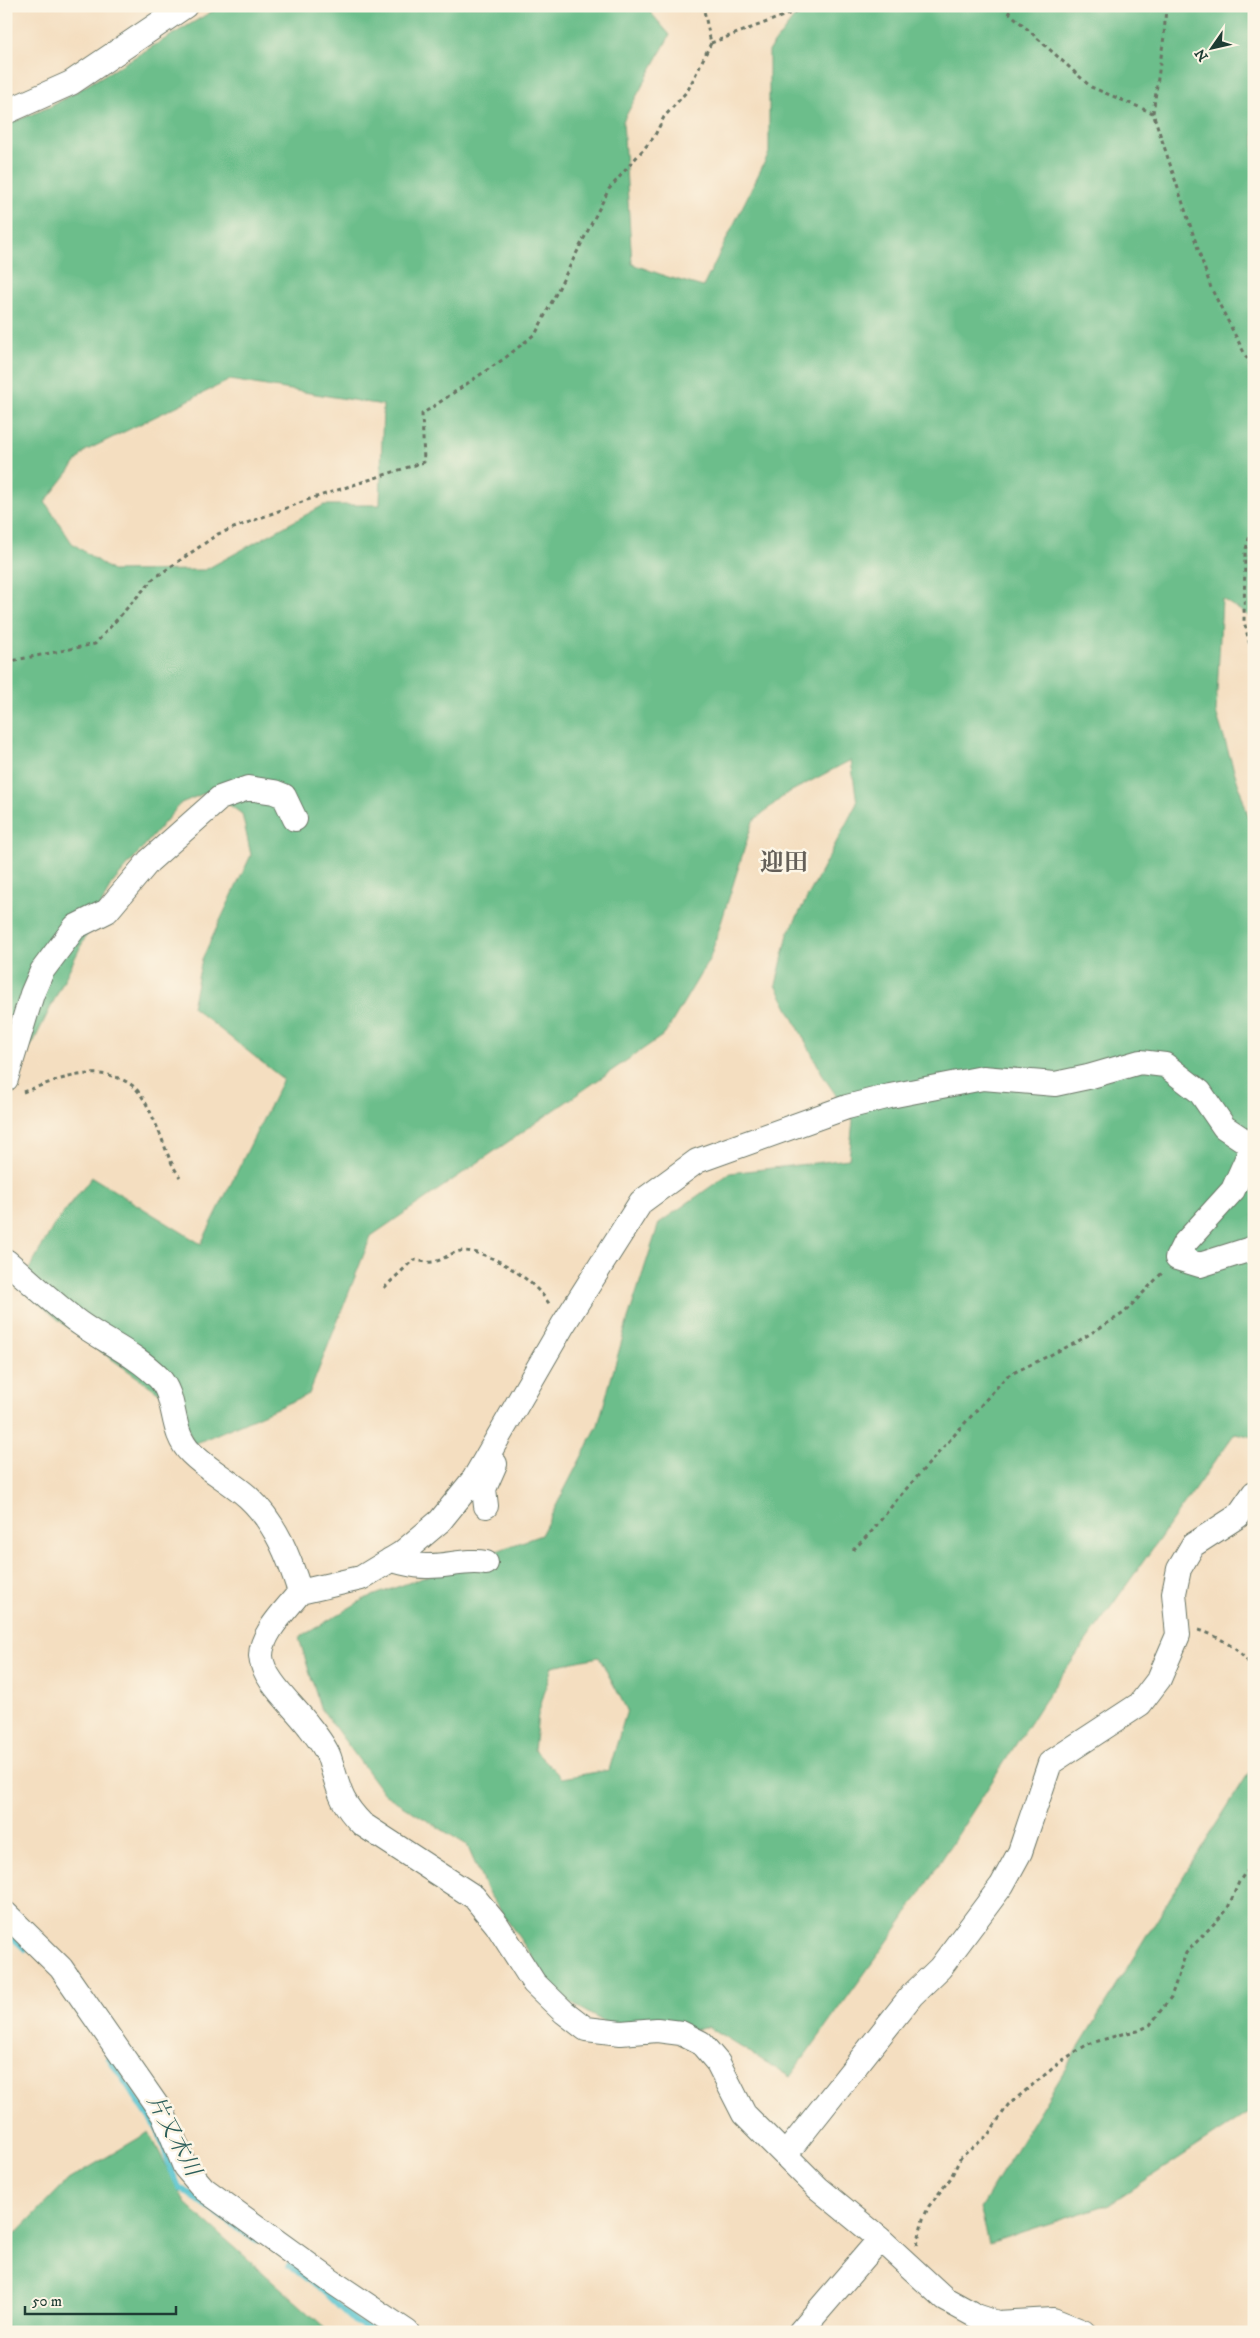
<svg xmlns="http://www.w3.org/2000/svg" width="1260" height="2338" font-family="'IM FELL DW Pica','Noto Serif JP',serif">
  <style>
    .forest { fill: #6cbe8b; stroke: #467e60; fill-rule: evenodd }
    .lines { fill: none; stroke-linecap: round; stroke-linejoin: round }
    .stream { stroke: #58c4d0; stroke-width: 6 }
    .minor-casing { stroke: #6a7565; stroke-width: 26 }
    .path { stroke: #6a7565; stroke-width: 3; stroke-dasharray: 4 4; stroke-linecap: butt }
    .minor { stroke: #fff; stroke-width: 24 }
    .labels { text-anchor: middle; stroke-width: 5; stroke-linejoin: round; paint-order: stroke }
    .water-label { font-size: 22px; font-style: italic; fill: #2d5f5b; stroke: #fcf5e5 }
    .quarter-label { font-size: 24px; font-weight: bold; fill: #645f58; stroke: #fcf5e5 }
  </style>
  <rect width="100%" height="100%" fill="#fcf5e5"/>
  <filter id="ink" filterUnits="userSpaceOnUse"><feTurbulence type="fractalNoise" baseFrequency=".02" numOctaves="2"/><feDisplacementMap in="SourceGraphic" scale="10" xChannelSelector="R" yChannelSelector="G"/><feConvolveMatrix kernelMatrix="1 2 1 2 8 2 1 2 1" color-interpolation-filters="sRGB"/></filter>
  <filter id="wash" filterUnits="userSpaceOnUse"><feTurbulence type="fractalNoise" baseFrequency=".0096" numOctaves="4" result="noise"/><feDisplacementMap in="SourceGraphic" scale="20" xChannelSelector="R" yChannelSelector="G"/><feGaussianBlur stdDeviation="1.12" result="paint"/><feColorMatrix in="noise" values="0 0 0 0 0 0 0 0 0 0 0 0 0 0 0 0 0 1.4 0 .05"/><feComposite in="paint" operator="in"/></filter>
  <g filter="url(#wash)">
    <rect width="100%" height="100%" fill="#f4dec0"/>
    <path class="forest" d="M221 6H645L670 35 623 121 632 264 668 277 703 287 769 153V50L803 6H1254V619L1222 599 1216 712 1254 835V1437L1235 1433 1043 1702 903 1920 790 2077 708 2027 639 2042 560 1997 487 1891 467 1845 384 1794 320 1707 299 1638 364 1599 541 1535 598 1425 628 1319 659 1223 730 1173 849 1159 853 1120 825 1079 776 985 788 934 857 803 851 760 786 794 753 821 710 958 665 1034 371 1236 309 1394 194 1444 178 1406 72 1331 19 1287 54 1225 92 1177 201 1244 283 1079 192 1007 202 959 251 855 242 814 210 791 181 803 111 885 33 1043 6 1076V125L52 106ZM230 380 383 405 380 505H324L205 570 112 571 72 543 45 502 85 451ZM599 1657 627 1710 609 1770 562 1778 534 1750 538 1715 552 1666Z
      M1254 1770V2109L1109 2204 989 2243 980 2208 1189 1867 1250 1771Z
      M149 2132 186 2204 330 2332H6V2244L68 2180Z"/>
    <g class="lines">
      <path class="stream" d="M6 1931 25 1949
        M109 2058 159 2132 170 2167 179 2187 256 2241
        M289 2265 323 2291 354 2321 376 2332"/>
    </g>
  </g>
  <g filter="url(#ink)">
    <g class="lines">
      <defs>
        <path id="minor" d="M6 112 71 83 185 6
          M6 1079 32 994 42 971 75 927 107 911 149 861 220 798 248 788 274 792 284 796 295 819
          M1254 1143 1233 1190 1184 1244 1177 1258 1200 1265 1254 1248
          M6 1261C30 1281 53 1303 78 1322 104 1341 137 1355 159 1378 178 1398 169 1432 191 1453 208 1470 230 1481 248 1497 276 1523 289 1557 300 1592
          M486 1506 484 1489 495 1464
          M390 1560C402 1562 414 1566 426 1566 447 1567 466 1559 486 1563
          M6 1914 61 1968 164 2116 185 2167 204 2189 331 2281 407 2332
          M785 2155 912 1995 940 1968 1002 1885 1020 1852 1050 1763 1140 1704 1159 1679 1178 1635 1174 1593 1179 1569 1193 1545 1238 1516 1254 1493
          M800 2332 880 2239
          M1083 2332 1053 2320 997 2323 976 2316 945 2299 880 2239 818 2188 744 2114 718 2063 701 2043 681 2033 657 2030 621 2033 586 2029 564 2012 534 1983 497 1925 474 1897 362 1824C338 1800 339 1787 329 1757 325 1746 315 1734 308 1725 295 1707 262 1679 261 1656 261 1633 287 1609 300 1592L361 1578 402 1553 440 1521 474 1479 563 1325 641 1202 697 1161 847 1107 890 1096 983 1078 1055 1084 1088 1077 1140 1062 1165 1065 1200 1092 1224 1127 1251 1145"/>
      </defs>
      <use href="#minor" class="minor-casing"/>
      <path class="path" d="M1002 6 1091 87 1153 113
        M1166 6 1164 36 1153 113 1211 288 1254 372
        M711 43 810 6
        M1254 522 1245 552 1244 621 1254 662
        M6 662 95 644 153 579 218 534 310 499 424 462 422 414 505 358 536 333 609 189 654 137 664 117 688 90 711 43 703 6
        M23 1092C57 1080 99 1061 133 1086 144 1095 152 1116 158 1129 165 1146 169 1162 180 1177
        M384 1288 413 1260C419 1260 426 1263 432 1262 444 1261 452 1250 464 1251 494 1252 535 1281 550 1305
        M853 1550 872 1531 899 1497 1007 1376 1075 1343 1124 1313 1162 1273
        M1199 1630C1221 1637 1241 1650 1254 1670
        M917 2245 923 2219 929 2206 950 2179 961 2157 988 2135 1008 2105 1063 2060 1088 2044 1122 2034 1138 2031 1150 2025 1171 1997 1186 1953 1227 1910 1239 1882 1245 1873 1254 1867"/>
      <use href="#minor" class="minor"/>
    </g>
  </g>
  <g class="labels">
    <g class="water-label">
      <text transform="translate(175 2135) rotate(62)" y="8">片又木川</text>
    </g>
    <g class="quarter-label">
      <text x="784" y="870">迎田</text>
    </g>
  </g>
  <rect width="1260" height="2338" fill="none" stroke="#fcf5e5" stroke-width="25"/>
  <g transform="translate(1212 48) rotate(236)" stroke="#fcf5e5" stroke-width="4" paint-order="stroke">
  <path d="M0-4L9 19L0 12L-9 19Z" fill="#1f3d34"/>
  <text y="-8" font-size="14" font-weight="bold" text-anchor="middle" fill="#1f3d34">N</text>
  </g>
  <path d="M25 2306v8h151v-8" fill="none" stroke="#1f3d34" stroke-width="2.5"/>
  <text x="32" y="2306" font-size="15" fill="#1f3d34" stroke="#fcf5e5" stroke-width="4" paint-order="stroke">50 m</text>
</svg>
